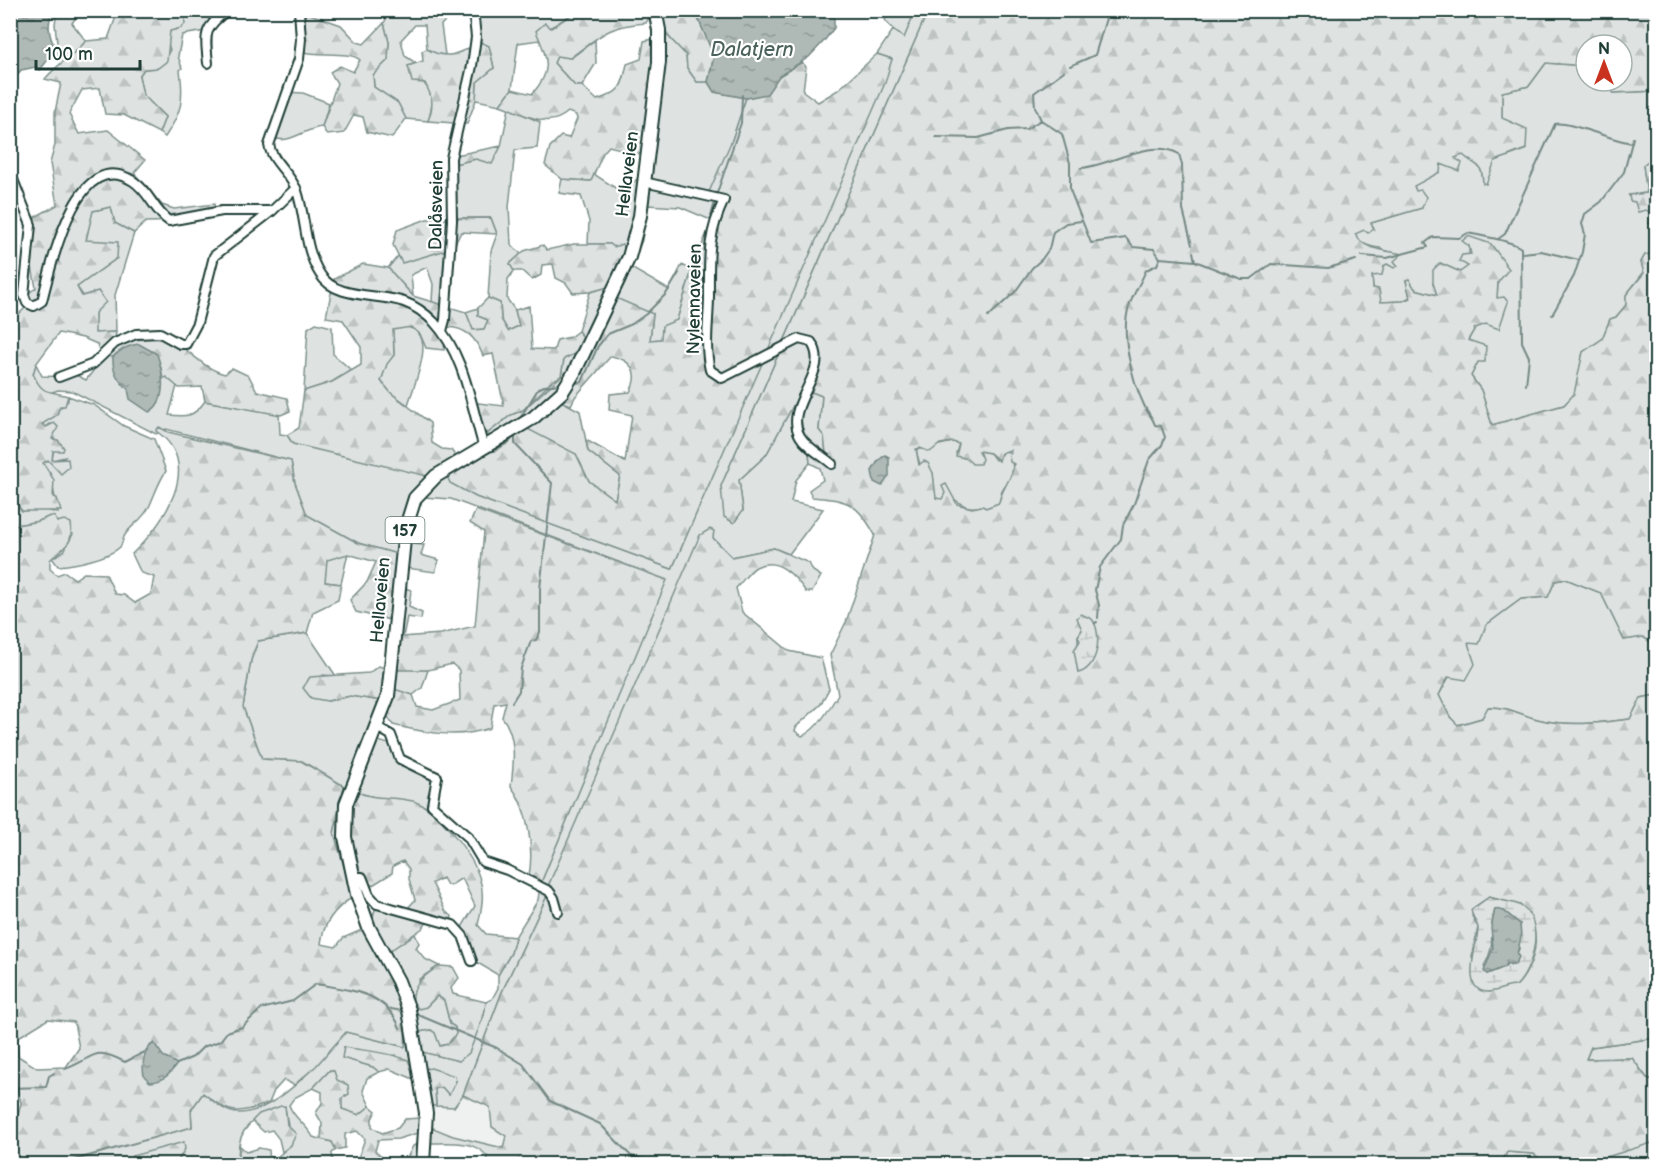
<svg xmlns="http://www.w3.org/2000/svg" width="1667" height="1175" font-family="'Balsamiq Sans',sans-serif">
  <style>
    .built { fill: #eef1f0 }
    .green { fill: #dee3e2; stroke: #7e908b; stroke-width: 1.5; fill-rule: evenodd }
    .forest { fill: url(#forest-firs); stroke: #7e908b; stroke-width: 1.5; fill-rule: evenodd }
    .wetland { fill: url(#wetland-marsh); stroke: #7e908b; stroke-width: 1.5; fill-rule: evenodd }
    .water { fill: url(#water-ripples); stroke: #758883; stroke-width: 1.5 }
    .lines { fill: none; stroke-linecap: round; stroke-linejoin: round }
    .stream { stroke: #758883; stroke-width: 2 }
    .minor-casing { stroke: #1f3d34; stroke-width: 12 }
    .primary-casing { stroke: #1f3d34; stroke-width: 16 }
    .minor { stroke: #fff; stroke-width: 8 }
    .primary { stroke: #fff; stroke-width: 12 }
    .labels { text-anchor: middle; stroke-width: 4.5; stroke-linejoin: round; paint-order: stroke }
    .shield { fill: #fff; stroke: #627771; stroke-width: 1.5 }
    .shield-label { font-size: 16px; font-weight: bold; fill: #1f3d34 }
    .street-label { font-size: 18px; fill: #1f3d34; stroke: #fff }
    .water-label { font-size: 20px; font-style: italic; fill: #4a625b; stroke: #fff }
  </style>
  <defs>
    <pattern id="forest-firs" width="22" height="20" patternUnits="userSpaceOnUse" patternTransform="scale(1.5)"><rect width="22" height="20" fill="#dee3e2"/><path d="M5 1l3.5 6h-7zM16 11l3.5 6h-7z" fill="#bec4c2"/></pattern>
    <pattern id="wetland-marsh" width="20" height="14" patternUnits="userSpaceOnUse" patternTransform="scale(1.5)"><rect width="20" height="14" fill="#dee3e2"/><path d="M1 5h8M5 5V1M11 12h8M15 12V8" fill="none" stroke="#bec4c2"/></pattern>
    <pattern id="water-ripples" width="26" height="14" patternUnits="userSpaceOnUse" patternTransform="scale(1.5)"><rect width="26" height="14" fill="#afbab7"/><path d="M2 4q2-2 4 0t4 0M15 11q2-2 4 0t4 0" fill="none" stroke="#8e9896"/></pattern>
  </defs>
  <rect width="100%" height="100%" fill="#fff"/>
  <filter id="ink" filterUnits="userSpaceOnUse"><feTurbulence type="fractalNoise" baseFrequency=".0167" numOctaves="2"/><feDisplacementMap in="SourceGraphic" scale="12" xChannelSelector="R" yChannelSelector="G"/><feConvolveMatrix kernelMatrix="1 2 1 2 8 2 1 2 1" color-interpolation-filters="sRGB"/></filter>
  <g filter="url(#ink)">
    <path class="built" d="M463 1095 490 1107 492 1127 507 1136 503 1149 453 1136 431 1127 430 1106 454 1107Z"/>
    <path class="green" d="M57 11H81L72 23 86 41 75 53 59 61 55 24Z
      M184 11H205L210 20 205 31 182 35 178 56 182 68 180 70C184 100 182 112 165 137L159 133 165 117 143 95 139 76 144 69 158 68 170 50 167 41 170 31 181 28Z
      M390 11H428L429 17 446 20 441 25 445 55 440 56 427 49 425 25H415L401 40 405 56 416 63 408 66C427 85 438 94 428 121L406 119 398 103 374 87 373 75 388 60 389 42 384 23Z
      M476 11 518 15 521 11H557L560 13 568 11 571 15 550 28 537 30 540 40 518 43 512 89 500 105 476 100 477 82 494 68 489 46 480 42Z
      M651 11H661L666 34 686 55 687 68 697 82H708L715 92 746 98 732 140 719 203 713 221 680 207 647 205 642 240 631 268 669 290 682 265 692 270 677 320 662 339 650 340 653 314 577 379 563 402 580 411 588 451 620 476 615 500 589 481 576 454 515 434C505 451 497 446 483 453 472 459 460 475 451 483L476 497 672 569 892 59 877 54 893 30 904 37 915 11H928L721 486 743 510 739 480 766 455 795 402 812 392 822 396 819 430 824 436 826 453 809 452 810 463 796 480 791 502 823 509 789 554 774 548 732 557 713 538 549 884 547 896 502 992 463 1095 454 1107 436 1106 435 1088 442 1087 449 1095 456 1081 425 1070 431 1127 429 1164 421 1132 416 1080 396 1055 387 1056 344 1047 343 1058 373 1067 379 1072 367 1078 363 1091 370 1106 359 1115 342 1109 337 1080 330 1070 313 1088 294 1098 289 1105C294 1119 306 1124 313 1137L332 1142 336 1150 332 1153 333 1161 342 1164C326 1164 312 1159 298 1161L295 1164H270L269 1157 276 1158 291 1145 285 1107C254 1116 234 1128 239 1164H176L180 1154 132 1156 133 1164H62L192 1127 191 1110 203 1093C213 1101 227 1114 240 1113 278 1112 322 1059 346 1032L405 1047 403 1014 394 988 371 947 357 912 334 833 344 786 302 761 262 759 243 707 251 660 258 641 307 633 336 676 323 675 328 701 350 696 381 701 397 554 358 543 307 515 295 483 291 461 166 429 156 434 72 391 58 390 47 394 39 386 33 374 36 364 42 376 65 377 76 375 86 380 106 354 180 375 169 415C187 417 194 417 205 401L279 414 280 434 287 435 293 444 440 467 487 439 488 433 511 415 523 410 561 376 564 359 584 339 578 331 590 292 608 287 614 247 610 244H588L589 221 581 196 559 193 562 179 591 181 594 174 623 193 640 176 654 39ZM423 497 451 499 666 580 540 885 538 900 515 937 511 953 498 975V988L492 999 486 1002 484 1015 459 1061 422 1052 419 1032 431 1030 435 1033 439 1046 448 1044 456 1034 455 1027 450 1024 444 1000 437 996 426 1007 419 979 439 966 425 959 416 948 419 943 415 934 389 951C356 895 359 854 355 791 378 802 404 797 427 807L428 795 434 781 395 761 389 744 378 741 394 690 413 695 422 688 428 670 397 669 401 638 403 637 407 617 421 619 422 613 409 607 411 590 405 588 407 568 435 572 439 560 421 555 424 545 409 544 414 515Z
      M595 40 596 63 582 86H575L554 63 557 56 571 58Z
      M1546 63 1586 66V81H1610L1613 93 1656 91V155L1643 165 1647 193 1629 195 1652 214 1656 229V253L1645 255 1641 262 1644 272 1626 295V305L1616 317 1610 319 1602 339 1583 352 1575 394 1564 405 1492 425 1481 390 1471 376 1478 362 1468 340 1475 328 1486 324 1497 298 1498 282 1508 269 1463 241 1469 246V266L1460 272 1440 263 1433 283 1437 295 1415 289 1406 281 1410 297 1403 301 1381 302 1373 288 1372 276 1388 263 1398 266 1380 248C1368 247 1360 244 1355 233L1364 230 1371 223 1422 208 1414 186 1441 163 1463 154C1475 168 1482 160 1483 183L1495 161 1526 150 1502 118V92L1529 86Z
      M284 92 303 93 329 103 322 127C304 128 290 146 270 137Z
      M509 108 540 122 537 148 515 150 509 207 511 244 521 254 510 264 514 271 508 279 507 299 515 310 519 326 508 331 501 319 500 303 488 298 491 251 497 234 491 218H456L454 164 476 159 492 163 501 146Z
      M111 207 115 223 134 233 115 295 116 332 94 333 95 313 77 287 117 258 86 240 92 211Z
      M448 249 444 305 432 302 433 284 427 267 411 275 413 296 388 268 399 255 402 262Z
      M478 308V316L488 320 484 329 473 330 466 312Z
      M316 323 332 327 333 354 351 370 332 382 304 391 308 328Z
      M401 327C442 326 414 383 408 405L391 393 381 381 387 363 394 355 393 330Z
      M68 396 94 405 124 426 154 439 166 471C158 483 155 494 149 507 143 520 131 525 125 535 122 539 123 543 120 547 109 558 73 565 58 566L52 558 64 551 73 534 50 516 39 521 11 526V503L16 502 22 511 41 509 58 513 50 472 43 467V463L48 460 56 467 65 457 52 460 55 441 50 424 46 427 42 424 68 401Z
      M953 442 959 444 956 453 968 459 979 451 990 453 995 460 1005 451 1012 453 1013 478 1002 490 999 503 986 508 982 506C964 511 959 501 945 493L942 500 935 498 933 473 920 465 916 450Z
      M348 553 341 584 325 582 326 560Z
      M1566 579 1601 593 1624 640 1643 637 1656 645V695L1641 698 1630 719C1599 723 1568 727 1537 719 1517 714 1513 707 1489 707L1482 718 1457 725 1450 717 1439 695 1468 643H1479L1486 625 1521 599 1548 597 1555 581Z
      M1656 1038V1081L1647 1078 1632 1058 1586 1059 1591 1047Z
      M1656 1141V1164L1651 1158 1639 1160 1635 1164H1584Z
      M1507 1152 1534 1154 1543 1161 1565 1164H1501Z"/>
    <path class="forest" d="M118 11H184L185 24 181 28 170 31 167 61 158 68 144 69 139 76 143 95 165 117 159 133 124 115 105 114 100 88 82 90 69 114 79 134 108 130 145 160 134 173 162 205 174 209 214 204 215 210 185 221 146 222 134 233 115 223 111 207 93 211 86 240 118 242 117 258 77 287 82 296 98 291 106 302 95 313V333L116 332 115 340C127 337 144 332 157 334 183 339 198 368 225 374L232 368 249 376 257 391 287 398 290 411 281 415 205 401 202 387 179 388 166 377 163 379 160 363 117 353 113 357 100 354 97 344 83 338 59 333 36 364 33 374C43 396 48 390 68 396L65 406H60L57 415 42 424 46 427 54 423 58 427 52 439 58 440 64 448 63 451H53L52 460 68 459 69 467 61 474 48 460 43 463 54 480 53 497 57 498 61 511H22L16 502 11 503 10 323 29 304 27 294 36 288 32 267 35 217 57 205 50 163 55 145V112L61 83 45 79C58 63 73 56 86 41L108 39Z
      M428 11H476L477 16 452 15 446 20 429 17Z
      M557 11 652 12 646 23C608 25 600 36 570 58L557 56 554 63 575 86H582L597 100C621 92 622 88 627 64L641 59 644 41 654 39V67L645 147 640 154 609 146 603 153 591 181 562 179 545 165 550 147 561 136 569 138 577 119 576 115 568 112C547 131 523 113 500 105L512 89 532 94C554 70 547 58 536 31L545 23 551 28 571 15 568 11 559 13Z
      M661 11H695L714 56 708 82H697L687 68 686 55 666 34Z
      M883 11H915L904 38C895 31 883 23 883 11Z
      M928 11H1656V91L1613 93 1610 81H1622V45H1586V66L1546 63 1529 86 1502 92V118L1527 129 1526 149 1495 161 1486 184 1483 183C1482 161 1476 167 1463 155L1455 158 1462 163 1459 171 1441 164 1440 172 1414 186 1416 191 1421 190 1426 197 1422 208 1371 223 1374 229 1368 233 1364 230 1355 234C1363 250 1385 250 1402 254L1394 261 1398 266 1394 268 1387 264 1384 266 1382 275 1372 276 1373 288 1379 289 1381 302 1403 301 1410 298 1406 280 1409 279 1415 289 1437 295 1433 283V270L1440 263 1460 272 1468 266 1459 261 1462 255 1471 254 1469 246 1462 241 1468 236 1491 244 1509 269 1498 282 1497 298 1504 297 1508 302 1499 329 1486 324 1475 328 1468 340 1486 346 1485 362H1478L1471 376 1481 390 1492 425 1564 405 1574 394 1583 352 1602 339 1610 319 1616 317 1626 305V295L1644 273 1641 262 1645 255 1656 253V645L1643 637 1624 640 1601 593 1566 579 1555 581 1548 597 1521 599 1486 625 1479 644 1468 643 1475 664 1466 680 1448 677 1439 695 1450 717 1458 725 1482 718 1488 707C1512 707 1517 714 1537 719 1568 727 1599 723 1630 719L1641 698 1656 695V1038L1591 1047 1586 1059 1632 1058 1647 1078 1656 1081 1655 1142 1584 1164H1565L1543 1161 1534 1154 1507 1152 1501 1164H486L487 1156C474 1140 450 1143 431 1143V1127L453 1136 503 1148 506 1136 492 1127 490 1107 463 1095 502 992 547 896 549 884 700 535 710 529 714 531 713 538 732 557 774 548 809 563 813 571 821 576 812 592H806C795 576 778 556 756 567 749 571 742 582 736 588L742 612 789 651 821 658 829 689 820 705 796 727 795 731 802 736C818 729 830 708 838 694L830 655 846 622 875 535C857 502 848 500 812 497L809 490 823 480 820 468 810 463 809 451 826 453 824 436 819 430 822 396 812 392 795 402 766 455 739 480 743 510 734 523 724 517 721 486ZM953 442 959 444 956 456 968 459 972 464H980L982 459 979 451 990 453 999 461 1001 453 1010 450 1011 453 1009 455 1010 462 1014 464C1012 480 1002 487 999 503L986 508 982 506 972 508 957 504 946 484 942 486 945 493 942 499 936 498 933 473 928 463 924 461 919 465 916 449 920 448 930 452 940 444ZM1080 623 1096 647 1078 672V636L1082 630ZM1489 897 1520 905C1524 912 1531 919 1533 927 1540 946 1530 972 1516 986H1503L1489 992 1472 957 1478 927 1472 916 1473 908Z
      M307 13 341 25 357 42 364 44 384 23 389 42 388 60 373 75 374 87 398 103 406 119 392 138 367 132 363 117 354 115 344 133 327 135 322 127 337 83 330 72 340 66 353 72 360 60C351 51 319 56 303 52V18Z
      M480 42 489 46 494 68 477 82 476 100 467 124 428 121C434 105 433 98 425 83L412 82 408 66 423 61 422 51 427 49C448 61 460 53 480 42Z
      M877 54 892 59 885 83 672 569 476 497 450 483 447 476 483 453 495 451 510 442 515 434 526 428 576 454 589 481 615 500 620 476 588 451 586 440 625 462 632 415 609 410 610 394 630 392C640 372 632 360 611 356L575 397 571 405 563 402 616 298 653 314 650 340 661 339 662 326 677 320 692 270 719 203 711 198 709 192 732 140 746 98 767 93 779 76 802 62 806 67 803 91 818 102 838 90Z
      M501 146 492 164 476 159 454 164 456 155Z
      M1656 155V229L1649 223 1652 214 1646 210 1638 212 1635 202 1630 201 1629 195 1647 193 1643 165Z
      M491 218 497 234 461 232 453 248 402 263 393 245 397 230 427 219Z
      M574 244H610L614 247 622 244 625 248 608 287 590 292 573 293 566 283 556 278 553 264 542 265 541 275 532 280 522 271H514L510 264 524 251 543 245 547 250Z
      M363 264 388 268 413 296 466 312 473 330 484 329 488 320 478 316V308L488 298 500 303 501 319 508 331 519 326 515 310 529 306 532 349 554 350 557 340 570 337 578 331 585 339 574 354 564 359 561 376 552 381 523 410 511 415 488 433 483 431 474 406 478 403 504 406 493 354 483 356C476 338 467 328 447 327L444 350 426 348 420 334 411 327 393 330 394 355 387 364 381 381 391 393 430 423 432 443 442 449 451 450 457 458 427 476 293 444 287 435 299 428 304 391 332 382 361 365V347L343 320 326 317 334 279Z
      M159 427 168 432 291 461 295 483 307 515 358 543 397 554 390 620 356 612 350 600 367 582 376 562 348 554 327 560 325 582 341 584 338 600 313 612 307 633 258 641 251 660 243 707 262 759 301 761 344 786 334 833 353 897C335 908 323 923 321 944L336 947 343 938 364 929C381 968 409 1002 405 1047L346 1032 316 1066 294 1085 284 1080 274 1091 269 1103C235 1115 232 1115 203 1093L191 1110 192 1127 58 1164H11V1143L21 1103 16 1084 11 1086V526L39 521 50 516 55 517 57 522 64 520 71 523C74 546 63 547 50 560V569L57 575 65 572 75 579 84 573 106 574 115 594 124 595 135 603 151 594 154 577 141 573 132 554C163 524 205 465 156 431ZM48 1019 74 1022 79 1048 66 1067 37 1068 18 1056 17 1038Z
      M476 510 667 580 540 885 529 876C534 848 528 808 511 786 514 762 517 736 502 717L506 702 494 704 490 728C458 739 426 733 393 725L387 716 394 689 413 695 417 707 433 710 460 700 459 670 452 664 428 670H397L401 637 441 634 475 626 484 532 470 523Z
      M378 666 387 668 382 701 350 696 327 701 311 698 303 688 310 677 369 673Z
      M355 791C373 800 393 796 413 801 437 808 474 856 480 880 485 895 481 911 478 925L486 934 515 937 511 953 498 975 476 962 462 927 475 906 462 878 451 885H447L443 878 432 883 446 912 452 916 451 923 430 918 423 928 388 952 372 920 376 906 406 910 415 900 409 879V869L403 861 393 866 392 873 363 891 349 825Z
      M439 966 453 967 459 978 451 988 453 994 486 1002 484 1015 469 1053 459 1061 422 1052 419 1032 431 1030 435 1033 440 1046 448 1044 456 1034 455 1027 450 1024 444 1000 437 996 426 1007 419 1009 413 1003C411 984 424 976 439 966Z
      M344 1047C365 1051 389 1052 408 1060L416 1080 390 1069 379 1072 373 1067 342 1058Z
      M431 1068 455 1076 456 1081 449 1095 442 1087 435 1089 436 1106H430L425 1069Z
      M330 1070 334 1071 337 1080 348 1085 349 1094 342 1098V1109L359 1115 370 1106 376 1111 372 1119V1127L382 1133 398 1128 405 1119 420 1118 421 1132 398 1139 378 1140 375 1151 387 1162 407 1158 413 1146 420 1142 418 1164H342L358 1158 365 1139 357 1131 345 1134V1148L336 1150 332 1142 321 1139 322 1123 316 1113 322 1103V1092L313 1088Z
      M281 1106H285L287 1125 296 1134 291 1145 282 1152 279 1139 272 1130 264 1132 252 1121 259 1114Z
      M184 1142 185 1149 176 1164H133L132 1156Z
      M239 1145 247 1152 259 1148 269 1150 270 1164H239Z"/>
    <path class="wetland" d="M1081 614 1092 619C1103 634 1098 669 1078 673L1074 650 1080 641 1078 636 1082 630 1077 618Z
      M1489 897C1498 901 1513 901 1521 906 1546 921 1533 970 1516 986 1506 986 1496 992 1488 992 1458 992 1479 941 1478 928 1477 921 1472 917 1471 910ZM1495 910 1504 911 1520 924 1519 949 1511 965 1507 963 1505 967 1487 974 1484 966C1497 945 1488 932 1495 910Z"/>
    <path class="water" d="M11 10 52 11C48 24 48 32 53 43L47 61 40 70 36 67 21 70 11 83Z
      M695 11H834V28L824 41 809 57 779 76 767 94 746 98 714 92 708 82 714 56Z
      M139 344 157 354C163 371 168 402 149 412L130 399 128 389C118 381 112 371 113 357 121 349 128 345 139 344Z
      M885 455 889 457V476L882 486 874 482 872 471 878 461Z
      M1495 909 1504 911 1520 924 1521 937 1517 954 1519 957 1515 965 1507 963 1505 967 1487 974 1484 971 1493 948 1491 928Z
      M154 1043 163 1056 177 1064C170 1074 163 1082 150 1082L144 1076C142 1065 143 1049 154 1043Z"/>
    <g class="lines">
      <path class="stream" d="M1070 66 1095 55 1107 15 1106 10
        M1064 71 1034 93 1035 107 1041 120 1062 134 1070 163V190L1091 243 1126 238 1133 247 1154 249 1160 258 1195 261 1241 279H1251L1271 264 1328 268 1356 260
        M936 137 978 138 1008 130 1026 129 1041 120
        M1081 168C1111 166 1150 137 1179 154L1182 165 1183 210 1192 245
        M716 196 741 123 742 95
        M711 216 715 202
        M1498 239 1505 234 1555 124C1566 120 1614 141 1632 143
        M1193 252 1195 261
        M1523 253 1541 251 1579 260
        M1362 256 1387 258 1428 247 1425 243 1433 237 1459 238 1468 233C1481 236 1511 240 1521 248L1522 342 1529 357 1526 385
        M1552 315 1574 276 1582 252 1585 234 1582 224 1585 214 1601 202 1624 172 1633 138
        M988 317 1015 292 1032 268 1042 259 1049 249 1053 232 1066 223 1081 221
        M576 383 582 382 598 346 608 334 632 324 646 314 666 294 679 273
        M519 420 538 389 544 386 560 384
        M1098 618 1099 605 1095 590 1100 567 1121 539 1123 525 1134 504 1149 460 1162 445 1165 437 1161 426 1155 425C1153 418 1147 412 1144 405 1132 380 1120 333 1129 307 1133 293 1141 283 1146 270L1157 265 1160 258
        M1095 623 1097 622
        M512 702 519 691 521 668 531 641 536 640 540 632V589L552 483 515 444V436
        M391 1009 402 1011
        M416 1014 497 1048 523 1064 550 1101 600 1124 631 1156 665 1164
        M177 1064 193 1057 203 1047 220 1041 227 1032 242 1027 261 1009 293 1001 316 984C350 990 385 991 400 1028
        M65 1069C96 1058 91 1045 125 1062L147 1051
        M10 1088 46 1087 49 1076 54 1073"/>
      <defs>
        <path id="minor" d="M299 10 301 39 299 59 269 145C272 162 291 174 297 191 306 218 304 249 320 274 335 300 379 293 404 302 415 306 426 314 434 322 465 355 471 406 484 448
          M208 63C205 34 203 28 228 10
          M12 177 31 225 24 295 27 303 34 306 42 301C51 266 76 145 133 181 149 191 154 211 169 221L222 211H272L296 188
          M644 182 724 200C707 236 709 258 709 296 709 321 704 345 710 370L722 378 799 339 811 342C833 371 782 405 800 436 807 448 822 455 832 464
          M442 331 445 320 452 221 451 158 472 66 476 37 473 10
          M59 377 93 364 115 343 136 334 160 333 180 344H186L197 323 214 256 272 211
          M377 727 391 735 400 759 437 777 432 805 468 837 483 862 507 870 549 891 554 898 558 912
          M353 877H362L369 895 377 904 453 925 463 936 472 961"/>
        <path id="primary" d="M423 1164 426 1113 409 1010 398 981 369 928 357 894 345 837 346 804 388 696 405 530 415 498 436 476 533 418 562 392 574 373 629 257 640 216 659 62V30L655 10"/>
      </defs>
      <use href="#minor" class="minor-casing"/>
      <use href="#primary" class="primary-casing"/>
      <use href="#minor" class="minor"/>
      <use href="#primary" class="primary"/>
    </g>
  </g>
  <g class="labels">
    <rect class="shield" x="385.5" y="517" width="39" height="26" rx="4.5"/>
    <g class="shield-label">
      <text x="405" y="536">157</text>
    </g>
    <g class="street-label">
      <text transform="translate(627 174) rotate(-83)" y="6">Hellaveien</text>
      <text transform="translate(436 205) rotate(-89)" y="6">Dalåsveien</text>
      <text transform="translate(694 299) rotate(-89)" y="6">Nylennaveien</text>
      <text transform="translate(380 600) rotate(-85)" y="6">Hellaveien</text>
    </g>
    <g class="water-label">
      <text x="752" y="56">Dalatjern</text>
    </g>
  </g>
  <rect width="1667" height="1175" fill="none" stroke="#fff" stroke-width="36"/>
  <rect x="18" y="18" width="1631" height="1139" fill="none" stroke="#1f3d34" stroke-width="2" filter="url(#ink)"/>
  <g transform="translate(1604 63)"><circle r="28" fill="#ffffff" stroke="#a5b1ae" stroke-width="1.5"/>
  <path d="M0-4.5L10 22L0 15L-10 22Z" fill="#c8321e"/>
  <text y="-9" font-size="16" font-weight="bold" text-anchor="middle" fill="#1f3d34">N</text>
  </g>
  <path d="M36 60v9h104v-9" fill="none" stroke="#1f3d34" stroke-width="3"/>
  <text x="45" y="60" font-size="18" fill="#1f3d34" stroke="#ffffff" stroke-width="4.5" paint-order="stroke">100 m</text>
</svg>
